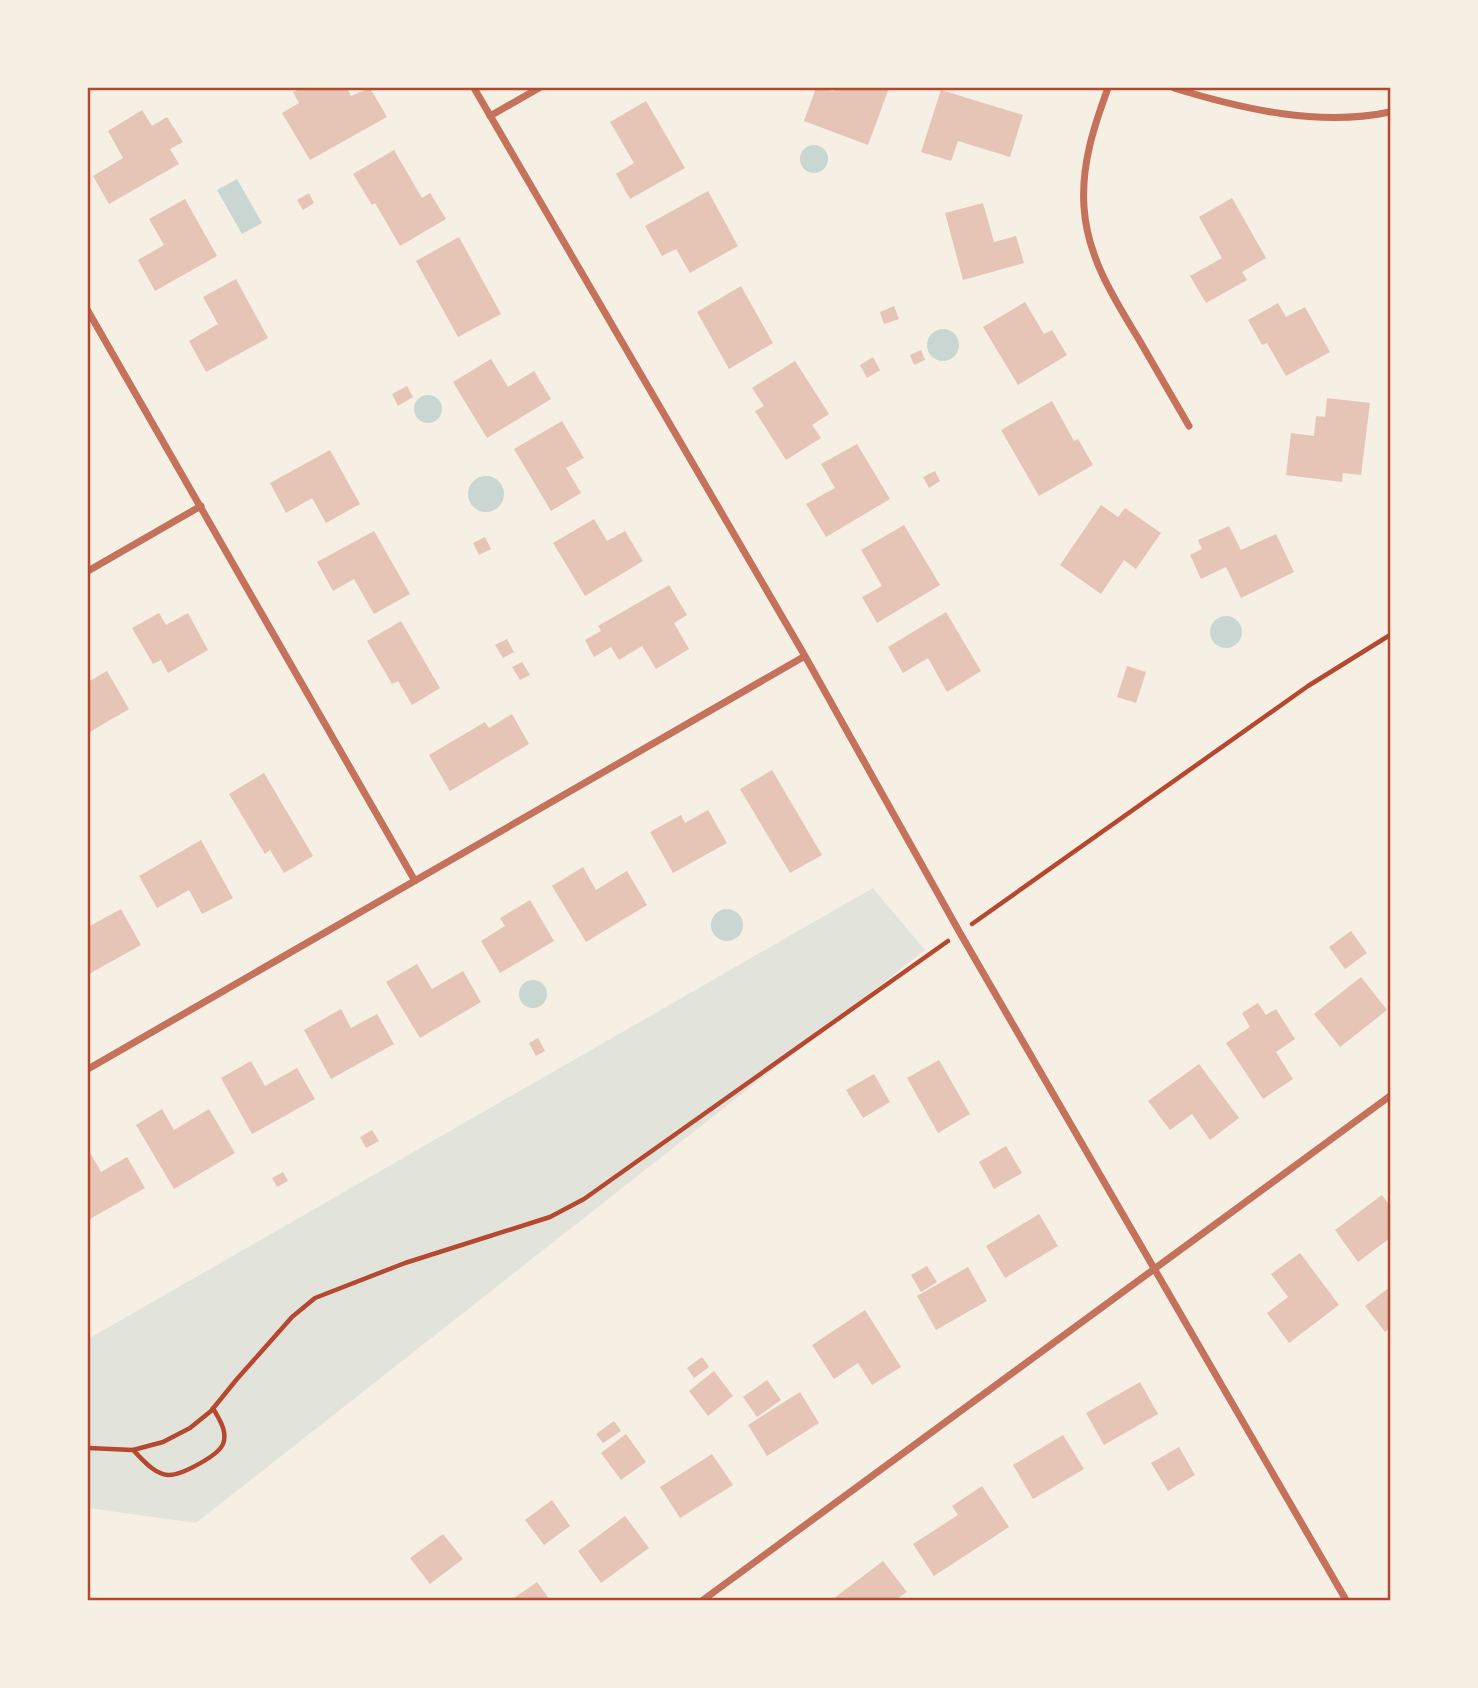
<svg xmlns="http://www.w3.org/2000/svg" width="1478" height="1688" font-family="'Golos Text',sans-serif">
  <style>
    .green { fill: #e2e4dc }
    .water { fill: #c9d6d2 }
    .building { fill: #e6c5b7 }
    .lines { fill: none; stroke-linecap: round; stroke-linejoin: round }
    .path { stroke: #b5482f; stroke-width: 4.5 }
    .minor { stroke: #c5725c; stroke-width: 7 }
    .neatline { fill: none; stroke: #b5482f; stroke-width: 2.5 }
  </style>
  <rect width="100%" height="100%" fill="#f6efe4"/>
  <path class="green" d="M873 888 925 950 196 1523 88 1508V1339Z"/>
  <path class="water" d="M800 159a14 14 0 1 1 28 0a14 14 0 1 1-28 0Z
    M237 179 262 223 242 234 217 190Z
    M927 345a16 16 0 1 1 32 0a16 16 0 1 1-32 0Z
    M414 409a14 14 0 1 1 28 0a14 14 0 1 1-28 0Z
    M468 494a18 18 0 1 1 36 0a18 18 0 1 1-36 0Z
    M1210 632a16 16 0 1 1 32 0a16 16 0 1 1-32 0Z
    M711 925a16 16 0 1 1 32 0a16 16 0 1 1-32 0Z
    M519 994a14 14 0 1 1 28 0a14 14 0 1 1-28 0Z"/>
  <path class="building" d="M302 88H347L351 96 370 88 387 117 310 160 282 113 299 103 293 92Z
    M816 88 834 91 835 88 854 89V88H889L868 145 804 121Z
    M941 90 1023 115 1010 157 958 141 951 161 921 152Z
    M646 101 685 168 630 199 616 174 634 163 610 122Z
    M142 110 152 126 167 117 183 142 170 149 179 164 109 204 93 176 123 158 108 131Z
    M394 150 422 198 430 193 446 219 400 246 375 203 372 205 353 174Z
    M708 191 738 246 690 273 676 249 662 256 645 226Z
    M309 193 314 203 303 210 297 200Z
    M1232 198 1266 258 1242 272 1247 280 1206 303 1190 276 1222 258 1199 217Z
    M185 199 217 256 155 291 138 260 164 245 149 219Z
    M983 203 994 242 1016 236 1024 263 963 280 945 213Z
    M459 237 501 314 458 337 416 261Z
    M236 279 268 338 206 372 189 341 218 324 203 297Z
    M741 286 773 343 729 369 697 312Z
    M1025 302 1044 334 1052 330 1067 355 1018 385 983 327Z
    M1278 303 1286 317 1305 307 1330 352 1286 376 1267 343 1262 345 1248 320Z
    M894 306 899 319 884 324 880 312Z
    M921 350 925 360 914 365 910 355Z
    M873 357 880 370 867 378 860 365Z
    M491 359 508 387 534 371 551 399 487 438 453 382Z
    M795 361 829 414 812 425 821 438 786 460 755 411 764 406 752 388Z
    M407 386 413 397 398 406 392 394Z
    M1327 398 1370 403 1361 475 1343 473 1342 482 1286 475 1291 433 1314 436 1316 416 1325 417Z
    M1052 401 1074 441 1078 439 1093 465 1039 496 1001 430Z
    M562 421 584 458 566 468 581 493 551 511 514 449Z
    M857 444 890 499 826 537 806 504 835 488 821 464Z
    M330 450 360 504 326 523 312 498 286 513 270 483Z
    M935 471 940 481 929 488 923 477Z
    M1101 505 1118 517 1125 508 1161 533 1136 569 1124 560 1101 594 1060 565Z
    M594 519 607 541 625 531 643 561 585 596 553 543Z
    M904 525 940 585 877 623 862 597 882 586 861 550Z
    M1229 526 1241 550 1276 534 1294 572 1241 598 1226 567 1201 579 1190 555 1202 549 1198 540Z
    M374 531 410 594 374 614 354 579 333 591 317 562Z
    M485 537 491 549 479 555 473 543Z
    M669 585 687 615 674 623 689 649 656 669 642 646 619 660 611 647 594 657 585 640 601 631 598 626Z
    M946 612 981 671 947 692 928 658 903 673 888 647Z
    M159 613 166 625 188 613 208 650 168 673 161 660 153 664 132 628Z
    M401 621 440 688 412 705 398 681 392 684 367 641Z
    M507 639 514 652 503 658 495 645Z
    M522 662 530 675 520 680 512 667Z
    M1127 666 1146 672 1136 703 1117 697Z
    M107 671 129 709 88 733V682Z
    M512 714 529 744 450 791 429 755 485 722 489 728Z
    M772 770 822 855 790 873 740 789Z
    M264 773 313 856 284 873 270 850 265 854 229 794Z
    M708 810 727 843 673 873 650 832 681 815 685 823Z
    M201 840 233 898 202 914 189 890 157 908 139 876Z
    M583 867 596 890 627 871 647 905 586 942 552 886Z
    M530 900 554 941 500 973 481 941 505 926 500 918Z
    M121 909 141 945 89 974 88 927Z
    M1351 931 1367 953 1345 969 1329 947Z
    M417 964 432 989 463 971 481 1002 420 1038 386 982Z
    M1361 977 1387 1010 1340 1047 1314 1014Z
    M1258 1003 1266 1015 1276 1009 1295 1039 1276 1052 1293 1079 1263 1099 1226 1043 1250 1027 1242 1013Z
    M341 1009 351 1028 377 1014 394 1044 331 1079 304 1030Z
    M538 1038 545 1051 536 1056 529 1043Z
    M939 1060 970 1114 938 1133 907 1078Z
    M251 1061 265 1086 297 1068 315 1099 252 1134 221 1078Z
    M1199 1064 1239 1118 1210 1140 1192 1114 1170 1130 1148 1101Z
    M874 1074 890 1102 863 1118 846 1090Z
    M162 1109 174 1130 209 1109 235 1153 174 1189 136 1125Z
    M372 1130 379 1141 366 1148 360 1137Z
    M1006 1146 1022 1173 994 1189 979 1162Z
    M91 1154 101 1172 127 1157 145 1188 88 1220V1155Z
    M283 1172 288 1181 277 1187 272 1178Z
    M1382 1195 1390 1206V1238L1358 1262 1335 1230Z
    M1039 1214 1058 1246 1005 1278 986 1246Z
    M1300 1253 1339 1305 1289 1343 1267 1313 1288 1297 1271 1274Z
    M927 1266 937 1282 921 1292 911 1275Z
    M968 1267 987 1301 936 1330 917 1296Z
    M1390 1287V1328L1385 1332 1365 1306Z
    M865 1310 901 1367 872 1385 858 1363 834 1379 812 1345Z
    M702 1357 709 1367 694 1378 687 1368Z
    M714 1371 733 1396 708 1416 689 1391Z
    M767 1380 781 1400 757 1417 743 1397Z
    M1140 1382 1158 1414 1104 1445 1086 1413Z
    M800 1392 819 1423 767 1456 748 1425Z
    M614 1421 621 1431 603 1443 596 1434Z
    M626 1434 646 1462 621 1480 601 1453Z
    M1063 1435 1084 1469 1033 1499 1013 1465Z
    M1179 1447 1195 1475 1168 1491 1151 1463Z
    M712 1454 733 1485 680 1518 660 1487Z
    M982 1486 1009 1527 934 1576 913 1544 958 1515 952 1506Z
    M552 1500 570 1526 544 1545 525 1520Z
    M625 1516 649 1548 601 1583 578 1551Z
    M443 1534 463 1559 430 1584 410 1558Z
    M883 1561 907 1592 895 1600H835L833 1599Z
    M537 1582 550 1600H511Z"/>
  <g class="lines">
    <path class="path" d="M972 924 1308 686 1390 635
      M88 1448 133 1450 163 1442 190 1428 211 1411 237 1379 292 1317 315 1298 405 1263 550 1217 584 1199 948 941
      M133 1450C143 1460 154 1474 168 1475 180 1476 218 1456 223 1444 228 1431 219 1419 213 1408"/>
    <path class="minor" d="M474 88 805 656 960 933 1346 1600
      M1108 88C1094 126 1081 165 1084 207 1087 256 1113 297 1138 338 1155 367 1172 397 1189 426
      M1174 88C1242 109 1319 127 1390 112
      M490 116 539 88
      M88 311 415 881
      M88 571 201 506
      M88 1069 805 656
      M703 1600 1390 1096"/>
  </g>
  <rect width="1478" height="1688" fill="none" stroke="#f6efe4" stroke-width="178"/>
  <rect x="89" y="89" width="1300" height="1510" class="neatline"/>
</svg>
